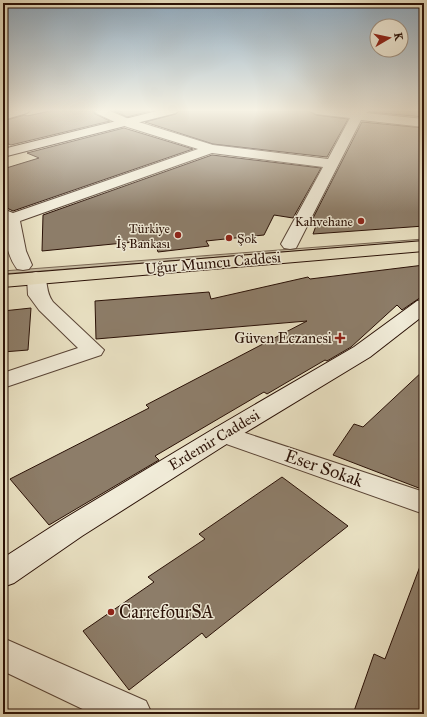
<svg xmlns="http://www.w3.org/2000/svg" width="427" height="717" font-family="'IM FELL Great Primer',serif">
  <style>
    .green { fill: #c9bea4; stroke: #796755 }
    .building { fill: #8d7d69; stroke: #291006 }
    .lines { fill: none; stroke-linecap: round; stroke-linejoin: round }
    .street-casing { stroke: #594436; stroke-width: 2 }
    .secondary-casing { stroke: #291006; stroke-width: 2 }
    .primary-casing { stroke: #291006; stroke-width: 2 }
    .street { fill: #f1ecd9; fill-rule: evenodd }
    .secondary { fill: #f1ecd9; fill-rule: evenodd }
    .primary { fill: #eae2c4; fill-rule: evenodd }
    .poi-dot { fill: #8f2418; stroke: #f1ecd9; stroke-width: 1.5 }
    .labels { text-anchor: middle; stroke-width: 3; stroke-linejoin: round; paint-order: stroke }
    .far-poi-label { font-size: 13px; fill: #291006; stroke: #f1ecd9; text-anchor: end }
    .street-label { font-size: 15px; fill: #291006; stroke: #f1ecd9 }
    .poi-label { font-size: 15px; fill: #291006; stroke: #f1ecd9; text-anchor: end }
    .near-street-label { font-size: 18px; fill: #291006; stroke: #f1ecd9 }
    .near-poi-label { font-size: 18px; fill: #291006; stroke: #f1ecd9; text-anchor: start }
  </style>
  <rect width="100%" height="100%" fill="#eae2c4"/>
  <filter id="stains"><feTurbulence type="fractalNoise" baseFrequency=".005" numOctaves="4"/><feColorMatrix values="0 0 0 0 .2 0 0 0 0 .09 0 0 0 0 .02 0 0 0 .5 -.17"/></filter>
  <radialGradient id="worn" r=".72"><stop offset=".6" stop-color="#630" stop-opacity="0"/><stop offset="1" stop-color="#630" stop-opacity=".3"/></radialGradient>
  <path class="green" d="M424 239V241L3 274V271Z"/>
  <path class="building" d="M50 111H93L95 114 110 121 11 145 3 142V121L25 115 27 116Z
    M114 111H150L127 117Z
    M179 111H309L316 115 348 119 327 157 213 144 145 122 176 114Z
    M369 111H424V117L369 112Z
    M362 122 424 128V226L313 234 317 223 311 222Z
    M124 128 193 149 13 211 3 206V169L39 158 27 153Z
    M212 155 321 168 293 218 274 215 264 235 206 241 209 246 158 252 154 240 42 251 43 215Z
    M424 265V295L402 310 397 305 351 347 327 361 325 360 267 394 264 392 155 456 159 460 49 525 10 479 149 408 146 405 307 321 96 339 95 301 209 292 211 299 308 277 310 279Z
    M31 308 28 350 3 352V311Z
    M424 370V490L333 455 354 424 363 427Z
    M282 477 348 526 206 638 202 633 129 690 83 631 154 582 148 577 205 539 199 534Z
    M422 561H424V714H353L374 654 385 659Z"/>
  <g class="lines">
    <defs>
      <path id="street" d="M94 111H110L129 119 213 145 328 159 350 118 316 114 310 111H368L366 113 424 119V127L361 120 296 248 290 249 284 248 281 244 323 167 212 153 20 221 26 251 32 265 29 269 23 270 17 269C5 253 3 228 3 209L13 213 198 149 121 125 96 113Z
        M36 272 43 274C49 283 45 291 53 302L104 350 101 355 3 388V373L78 348 39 310 28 295 27 278 29 274Z
        M224 426 424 492V514L215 440 211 434 215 428Z
        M3 638 146 701 152 714H93L3 671Z"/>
      <path id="secondary" d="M8 111H29L27 113 3 120V112Z
        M157 111H178L176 113 3 157V149Z
        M424 299V315L370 357 233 440 82 536 14 583 3 587V558L62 520 215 428 354 347 417 301Z"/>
      <path id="primary" d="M424 241V251L3 287V275Z"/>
    </defs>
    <use href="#street" class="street-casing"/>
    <use href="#secondary" class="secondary-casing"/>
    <use href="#primary" class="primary-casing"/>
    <use href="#street" class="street"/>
    <use href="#secondary" class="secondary"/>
    <use href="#primary" class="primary"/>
  </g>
  <linearGradient id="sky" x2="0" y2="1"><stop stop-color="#8eaac0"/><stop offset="0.52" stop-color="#f6f2e4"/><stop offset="1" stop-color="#f6f2e4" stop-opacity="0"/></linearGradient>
  <rect width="427" height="212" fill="url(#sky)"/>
  <g class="poi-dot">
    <circle cx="361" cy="221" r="4"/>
    <circle cx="178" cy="235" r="4"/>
    <circle cx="229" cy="238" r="4"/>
    <path d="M338 332h4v4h4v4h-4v4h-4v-4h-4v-4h4z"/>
    <circle cx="111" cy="612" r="4"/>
  </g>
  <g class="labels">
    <g class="far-poi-label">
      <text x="353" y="226">Kahvehane</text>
      <text x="170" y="233">Türkiye<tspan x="170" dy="15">İş Bankası</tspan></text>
      <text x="237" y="243" text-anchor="start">Şok</text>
    </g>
    <g class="street-label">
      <text transform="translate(213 263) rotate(-5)" y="5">Uğur Mumcu Caddesi</text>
      <text transform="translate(214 440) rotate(-31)" y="5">Erdemir Caddesi</text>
    </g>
    <g class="poi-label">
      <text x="332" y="343">Güven Eczanesi</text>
    </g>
    <g class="near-street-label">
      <text transform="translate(324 468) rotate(19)" y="6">Eser Sokak</text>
    </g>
    <g class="near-poi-label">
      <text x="119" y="618">CarrefourSA</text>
    </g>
  </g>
  <rect width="427" height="717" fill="none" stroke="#eae2c4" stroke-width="16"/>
  <rect x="4" y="4" width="419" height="709" fill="none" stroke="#291006" stroke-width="2"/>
  <rect x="8" y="8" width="411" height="701" fill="none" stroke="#291006"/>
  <g transform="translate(389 38) rotate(81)"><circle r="19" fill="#f1ecd9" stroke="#a19485"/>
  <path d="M0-3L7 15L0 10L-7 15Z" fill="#8f2418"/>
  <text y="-6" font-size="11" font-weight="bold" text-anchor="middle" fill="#291006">K</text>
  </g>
  <rect width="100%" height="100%" filter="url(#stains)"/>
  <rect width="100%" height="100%" fill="url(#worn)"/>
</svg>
